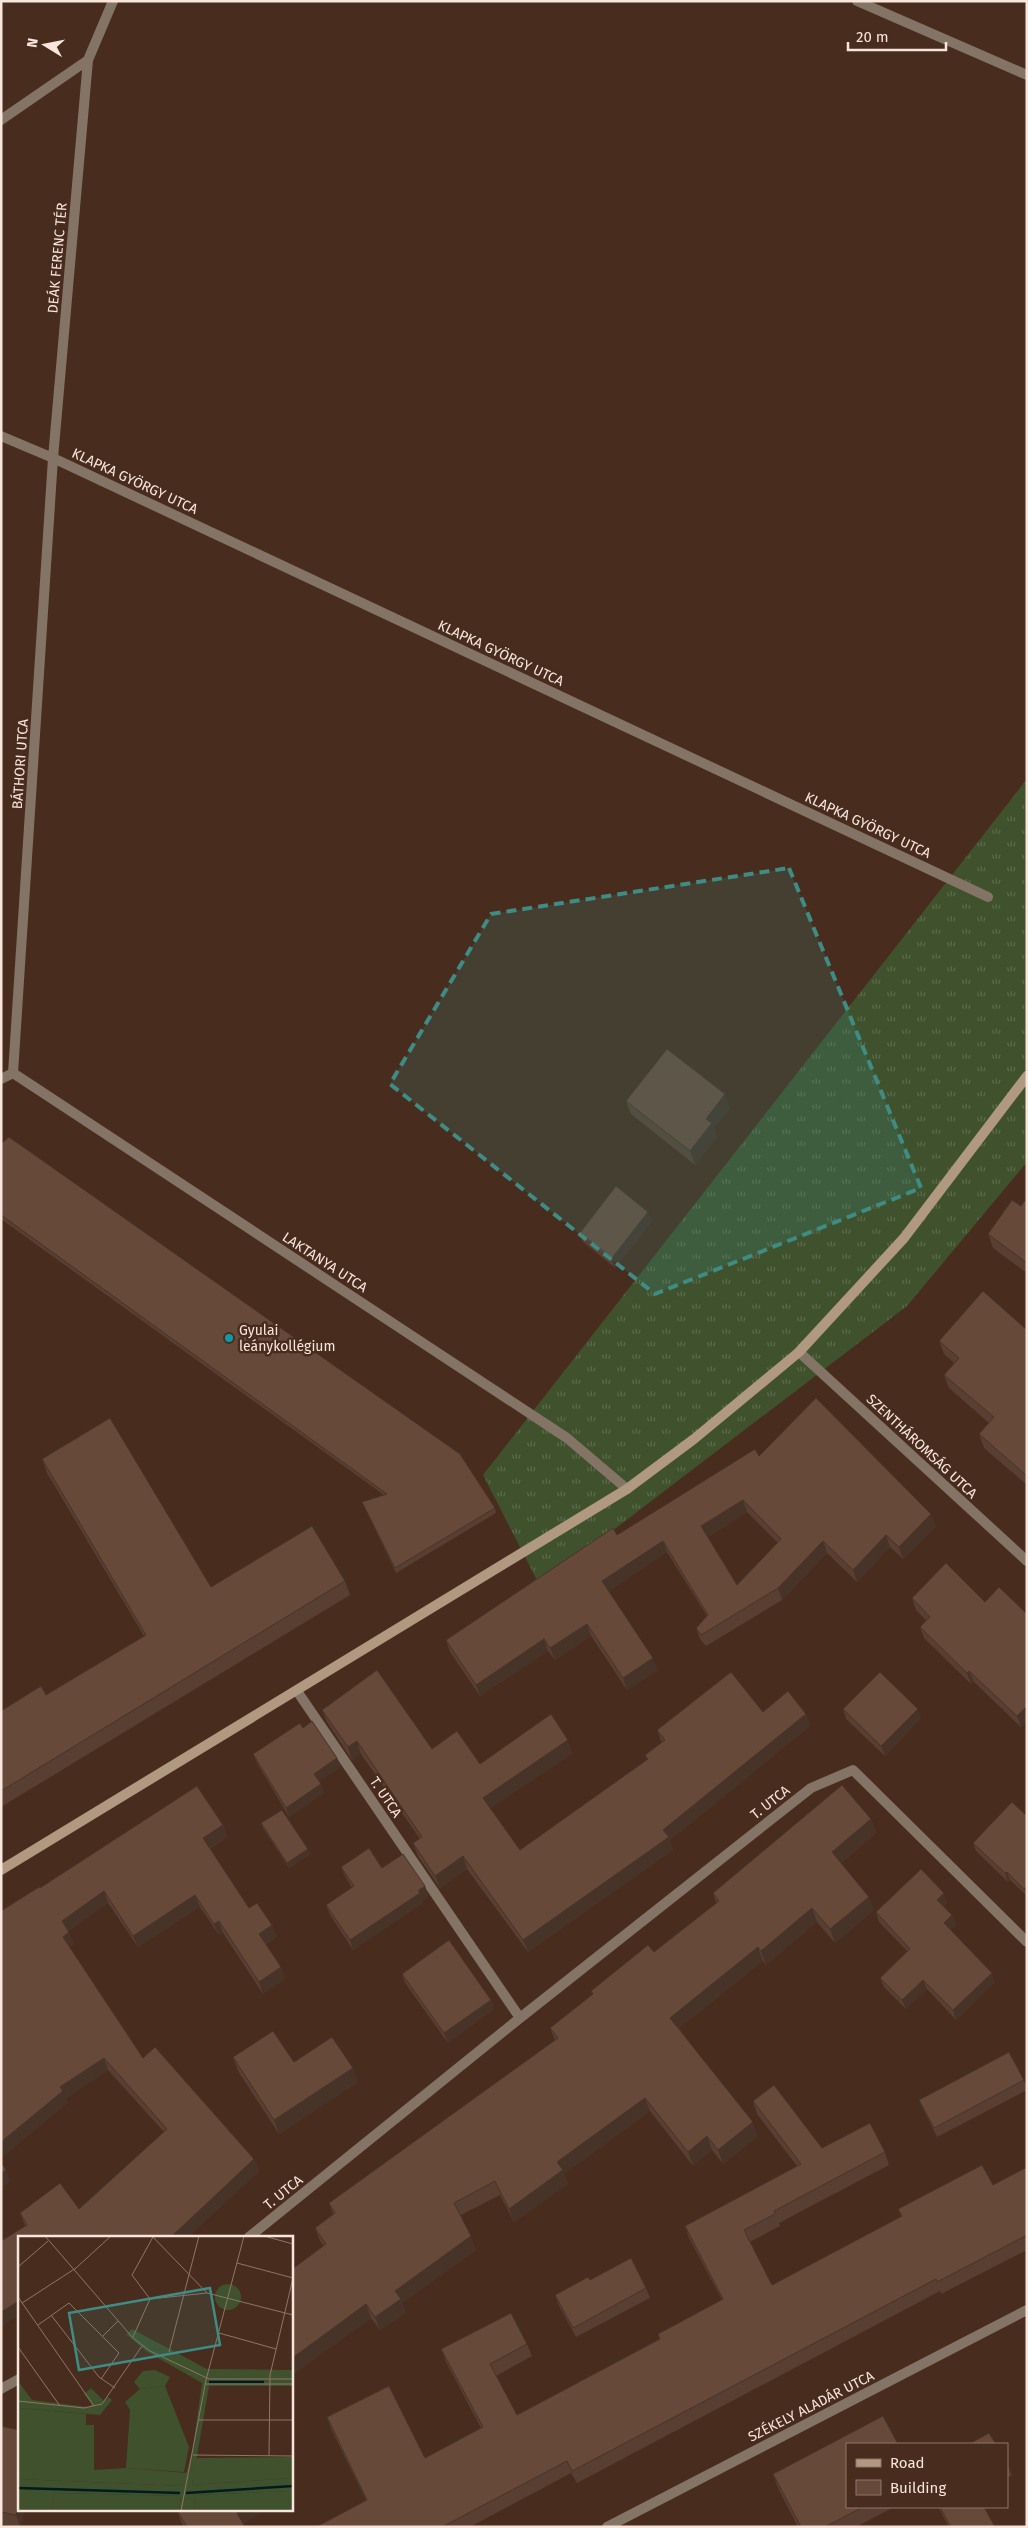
<svg xmlns="http://www.w3.org/2000/svg" width="1028" height="2528" font-family="'Fira Sans',sans-serif">
  <style>
    .grass { fill: url(#grass-tufts) }
    .lines { fill: none; stroke-linecap: round; stroke-linejoin: round }
    .street { stroke: #847465; stroke-width: 10 }
    .secondary { stroke: #b19880; stroke-width: 10 }
    .wall { fill: #593f32; fill-rule: evenodd }
    .shaded-wall { fill: #483329 }
    .building { fill: #67493a; stroke: #483329; fill-rule: evenodd }
    .marked { fill: #3e8c84; fill-opacity: 0.2; stroke: #3e8c84; stroke-width: 4; stroke-dasharray: 10 6; stroke-linejoin: round }
    .culture-dot { fill: #0f9aa8; stroke: #482c1e; stroke-width: 2 }
    .labels { text-anchor: middle; stroke-width: 5; stroke-linejoin: round; paint-order: stroke }
    .street-label { font-size: 14px; fill: #f8e5dc; stroke: #482c1e }
    .poi-label { font-size: 14px; fill: #f8e5dc; stroke: #482c1e; text-anchor: start }
    .inset-river { fill: none; stroke: #001c21; stroke-width: 2.5 }
    .inset-road { fill: none; stroke: #8e766a; stroke-width: 1 }
    .view { fill: #3e8c84; fill-opacity: 0.15; stroke: #3e8c84; stroke-width: 2.5 }
    .inset-edge { fill: none; stroke: #f8e5dc; stroke-width: 2.5 }
  </style>
  <defs>
    <pattern id="grass-tufts" width="24" height="20" patternUnits="userSpaceOnUse" patternTransform="scale(1.25)"><rect width="24" height="20" fill="#3f522d"/><path d="M3 7l-1-3M5 7V3M7 7l1-3M15 17l-1-3M17 17v-4M19 17l1-3" fill="none" stroke="#5c6b4b"/></pattern>
  </defs>
  <rect width="100%" height="100%" fill="#482c1e"/>
  <path class="grass" d="M1027 779V1162L907 1306 540 1586 483 1475Z"/>
  <g class="lines">
    <path class="street" d="M857 1 1027 75
      M1 120 88 60 113 1
      M1 436 53 458 988 897
      M13 1073 53 458 88 60
      M1 1079 13 1073 567 1438 627 1489
      M799 1352 1027 1561
      M297 1691 520 2018
      M249 2237 520 2018 811 1788 853 1770 1027 1942
      M1 2389 19 2379
      M607 2527 1027 2310"/>
    <path class="secondary" d="M1 1870 627 1489 694 1439 799 1352 904 1238 1027 1076"/>
  </g>
  <path class="wall" d="M626 1101 730 1108 714 1128 717 1137 695 1165 631 1114Z
    M1 1144 495 1508 496 1513 396 1573 362 1502 384 1495 1 1219Z
    M1027 1198V1273L993 1248 988 1234 1021 1206Z
    M652 1221 615 1268 583 1242 580 1233Z
    M1027 1330V1485L984 1448 979 1434 989 1423 949 1388 944 1375 954 1363 944 1354 939 1341Z
    M759 1456 936 1526 903 1559 890 1547 857 1582 827 1553 782 1600 706 1646 700 1639 696 1628 707 1616 667 1552 609 1591 658 1670 627 1690 591 1636 555 1660 548 1651 480 1696 450 1652 446 1640 617 1535ZM747 1512 778 1543 737 1585 708 1537Z
    M42 1459 211 1587 345 1581 350 1595 1 1807V1711L46 1695 144 1636 47 1473Z
    M912 1598 985 1602 1027 1614V1721L1021 1727 974 1682 971 1684 924 1638 920 1627 926 1620 916 1610Z
    M843 1709 921 1718 885 1756 846 1719Z
    M322 1710 432 1749 480 1764 573 1753 490 1808 520 1850 647 1760 645 1755 662 1743 657 1730 763 1712 806 1714 810 1726 670 1840 673 1850 528 1952 467 1869 440 1888 418 1856 413 1843 420 1839 361 1754 352 1760 327 1722Z
    M303 1728 337 1758 341 1767 319 1781 321 1784 324 1793 289 1817 257 1763 253 1754Z
    M197 1786 223 1825 227 1837 210 1849 249 1908 257 1903 272 1925 276 1937 266 1944 281 1967 285 1979 263 1994 223 1933 219 1935 200 1907 138 1947 108 1903 68 1931 74 1944 69 1947 143 2058 155 2047 254 2159 259 2171 188 2237H19V2315L1 2326V2241L25 2226 20 2213 60 2183 79 2209 164 2132 108 2070 66 2098 67 2103 1 2158V1911L39 1887 40 1888Z
    M1027 1816V1896L1010 1880 1008 1882 976 1851 973 1843Z
    M871 1819 876 1833 841 1863 874 1910 835 1943 817 1922 766 1965 763 1961 679 2028 758 2136 723 2164 712 2150 693 2166 650 2111 564 2174 568 2184 514 2222 500 2195 461 2215 476 2250 402 2303 406 2313 380 2330 371 2318 291 2376V2270L324 2246 320 2241 315 2228 333 2214 329 2203 555 2040 550 2028 592 1995 591 1991 654 1952 716 1903 713 1893Z
    M261 1823 308 1849 310 1854 289 1868 263 1828Z
    M341 1867 382 1868 425 1886 428 1896 422 1900 423 1903 353 1950 330 1915 326 1905 352 1888 345 1876Z
    M947 1903 944 1906 952 1915 956 1925 950 1930 995 1982 956 2020 927 1989 906 2009 884 1987 880 1978 907 1951 879 1922 876 1912Z
    M402 1974 491 2000 494 2009 448 2043 405 1983Z
    M233 2057 294 2062 358 2082 279 2134 238 2071Z
    M1024 2080 1027 2090 937 2137 923 2109 919 2100Z
    M753 2101 822 2148 885 2152 889 2165 779 2223 780 2226 750 2242 772 2285 901 2217 898 2209 993 2185 1027 2167V2250L941 2294 940 2291 577 2483 571 2473 470 2527H316L366 2500 331 2429 327 2417 425 2458 481 2428 446 2362 441 2349 527 2344 532 2356 496 2376 517 2415 659 2339 658 2334 722 2300 689 2238 685 2226 797 2166 757 2114Z
    M590 2280 646 2288 650 2298 576 2337 558 2304 555 2295Z
    M1 2426 21 2527H11L1 2524Z
    M1007 2463 1012 2475 1007 2478Z
    M773 2474 847 2507H894L856 2527H798L778 2488Z
    M938 2507H984L995 2527H949Z
    M178 2509H267L243 2524 245 2527H184L181 2522 177 2510Z"/>
  <path class="shaded-wall" d="M725 1094 730 1108 714 1128 717 1137 695 1165 690 1151 706 1119Z
    M648 1212 652 1221 615 1268 612 1258Z
    M743 1500 747 1512 706 1538 701 1526Z
    M931 1514 936 1526 903 1559 899 1547Z
    M886 1535 890 1547 857 1582 853 1570Z
    M663 1541 667 1552 607 1593 602 1581Z
    M823 1541 827 1553 782 1600 778 1588Z
    M587 1624 591 1636 555 1660 550 1648Z
    M544 1639 548 1651 480 1696 476 1685Z
    M653 1658 658 1670 627 1690 623 1678Z
    M969 1671 974 1682 971 1684 967 1673Z
    M1027 1706V1721L1021 1727 1017 1716Z
    M918 1709 921 1718 885 1756 881 1746Z
    M806 1714 810 1726 670 1840 673 1850 528 1952 523 1940 663 1830Z
    M568 1740 573 1753 487 1810 483 1798Z
    M357 1741 361 1754 352 1760 348 1747Z
    M337 1758 341 1767 317 1783 314 1774Z
    M321 1784 324 1793 289 1817 286 1808Z
    M871 1819 876 1833 837 1866 832 1852Z
    M223 1825 227 1837 207 1850 203 1838Z
    M308 1849 310 1854 289 1868 287 1863Z
    M463 1856 467 1869 440 1888 435 1876Z
    M1007 1872 1010 1880 1008 1882 1005 1873Z
    M425 1886 428 1896 422 1900 423 1903 353 1950 350 1940Z
    M1027 1886V1895L1024 1889Z
    M104 1891 108 1903 66 1932 62 1921Z
    M944 1893 947 1903 941 1909 937 1900Z
    M195 1895 200 1907 138 1947 133 1936Z
    M869 1897 874 1910 835 1943 830 1929Z
    M812 1908 817 1922 766 1965 761 1951Z
    M952 1915 956 1925 947 1933 944 1923Z
    M219 1921 223 1933 219 1935 214 1924Z
    M272 1925 276 1937 263 1945 259 1934Z
    M69 1932 74 1944 67 1948 63 1937Z
    M758 1947 763 1961 675 2031 670 2018Z
    M281 1967 285 1979 263 1994 259 1982Z
    M992 1973 995 1982 956 2020 953 2010Z
    M923 1980 927 1989 906 2009 902 2000Z
    M491 2000 494 2009 448 2043 444 2033Z
    M104 2058 108 2070 66 2098 67 2103 1 2158V2142L60 2087Z
    M353 2068 358 2082 279 2134 274 2120Z
    M645 2098 650 2111 564 2174 568 2184 514 2222 509 2209 557 2162Z
    M753 2122 758 2136 723 2164 718 2150Z
    M707 2136 712 2150 693 2166 688 2152Z
    M254 2159 259 2171 188 2237H171Z
    M6 2170 10 2182 1 2187V2173Z
    M471 2236 476 2250 402 2303 406 2313 380 2330 375 2317 395 2291Z
    M19 2301V2315L1 2326V2312Z
    M366 2304 371 2318 291 2376V2359Z
    M19 2501V2509H25L21 2527H20L16 2515Z
    M243 2509H267L241 2526 237 2513Z"/>
  <path class="building" d="M667 1049 725 1094 706 1119 712 1123 690 1151 626 1101Z
    M9 1137 460 1454 495 1508 395 1568 362 1502 387 1494 1 1215V1144Z
    M616 1186 648 1212 612 1258 580 1233Z
    M1027 1198V1263L988 1234 1012 1200 1021 1206Z
    M983 1291 1027 1330V1476L979 1434 994 1417 944 1375 959 1358 939 1341Z
    M816 1398 931 1514 899 1547 886 1535 853 1570 823 1541 778 1588 701 1635 696 1628 708 1615 663 1541 602 1581 653 1658 623 1678 587 1624 550 1648 544 1639 476 1685 446 1640 613 1528 617 1535 755 1449 759 1456ZM743 1500 781 1539 737 1585 701 1526Z
    M110 1418 211 1587 312 1526 345 1581 1 1791V1711L41 1686 46 1695 146 1635 42 1459Z
    M946 1563 985 1602 999 1587 1027 1614V1706L1017 1716 969 1671 967 1673 920 1627 930 1617 912 1598Z
    M377 1670 432 1749 457 1731 480 1764 551 1714 568 1740 483 1798 520 1850 648 1759 645 1755 665 1740 657 1730 731 1672 763 1712 788 1691 806 1714 663 1830 669 1837 523 1940 463 1856 435 1876 413 1843 422 1837 357 1741 348 1747 322 1710Z
    M880 1672 918 1709 881 1746 843 1709Z
    M312 1721 337 1758 314 1774 321 1784 286 1808 253 1754 300 1723 303 1728Z
    M842 1785 871 1819 832 1852 869 1897 830 1929 812 1908 761 1951 758 1947 670 2018 753 2122 718 2150 707 2136 688 2152 645 2098 557 2162 563 2170 509 2209 495 2181 454 2203 471 2236 395 2291 401 2299 375 2317 366 2304 291 2359V2270L326 2244 315 2228 335 2213 329 2203 558 2038 550 2028 593 1994 591 1991 648 1945 654 1952 719 1901 713 1893Z
    M197 1786 223 1825 203 1838 249 1908 257 1903 272 1925 259 1934 281 1967 259 1982 219 1921 214 1924 195 1895 133 1936 104 1891 62 1921 69 1932 63 1937 143 2058 155 2047 254 2159 171 2237H19V2301L1 2312V2241L27 2225 20 2213 60 2183 79 2209 167 2129 104 2058 60 2087 63 2091 1 2142V1911L39 1887 40 1888Z
    M1012 1802 1027 1816V1886L1024 1889 1007 1872 1005 1873 973 1843Z
    M282 1810 308 1849 287 1863 261 1823Z
    M369 1848 382 1868 403 1854 425 1886 418 1891 420 1893 350 1940 326 1905 354 1886 341 1867Z
    M921 1869 944 1893 937 1900 952 1915 944 1923 992 1973 953 2010 923 1980 902 2000 880 1978 910 1949 876 1912Z
    M449 1940 491 2000 444 2033 402 1974Z
    M273 2031 294 2062 332 2037 353 2068 274 2120 233 2057Z
    M1009 2052 1024 2080 934 2128 919 2100Z
    M774 2085 822 2148 870 2123 885 2152 774 2211 775 2214 744 2230 772 2285 902 2216 898 2209 982 2165 993 2185 1027 2167V2235L937 2282 936 2279 572 2471 567 2461 442 2527H316L367 2500 327 2417 389 2386 425 2458 483 2427 441 2349 511 2313 527 2344 490 2364 517 2415 660 2339 658 2334 723 2299 685 2226 801 2164 753 2101Z
    M1 2162 6 2170 1 2173Z
    M631 2258 646 2288 573 2328 555 2295 588 2277 590 2280Z
    M883 2416 898 2444H847V2507H863L825 2527H801L773 2474Z
    M1 2426 19 2430V2501L16 2515 1 2512Z
    M989 2433 996 2444H969Z
    M940 2507H984L995 2527H951Z
    M178 2509H243L237 2513 245 2527H187L177 2510Z"/>
  <path class="marked" d="M789 868 921 1188 655 1294 390 1084 491 914Z"/>
  <circle class="culture-dot" cx="229" cy="1338" r="5"/>
  <g class="labels">
    <g class="street-label">
      <text transform="translate(57 258) rotate(-85)" y="5">DEÁK FERENC TÉR</text>
      <text transform="translate(135 481) rotate(25)" y="5">KLAPKA GYÖRGY UTCA</text>
      <text transform="translate(501 653) rotate(25)" y="5">KLAPKA GYÖRGY UTCA</text>
      <text transform="translate(20 764) rotate(-86)" y="5">BÁTHORI UTCA</text>
      <text transform="translate(868 825) rotate(25)" y="5">KLAPKA GYÖRGY UTCA</text>
      <text transform="translate(325 1262) rotate(33)" y="5">LAKTANYA UTCA</text>
      <text transform="translate(922 1446) rotate(43)" y="5">SZENTHÁROMSÁG UTCA</text>
      <text transform="translate(386 1797) rotate(56)" y="5">T. UTCA</text>
      <text transform="translate(770 1802) rotate(-38)" y="5">T. UTCA</text>
      <text transform="translate(283 2192) rotate(-39)" y="5">T. UTCA</text>
      <text transform="translate(811 2406) rotate(-27)" y="5">SZÉKELY ALADÁR UTCA</text>
    </g>
    <g class="poi-label">
      <text x="239" y="1335">Gyulai<tspan x="239" dy="16">leánykollégium</tspan></text>
    </g>
  </g>
  <g transform="translate(18 2236)">
    <rect width="275" height="275" fill="#482c1e"/>
    <path d="M114 93 189 133 275 134V150H191L174 249 275 242V255L177 259 176 275H161L163 260 36 257 35 275H0V243L165 250 175 211 184 147 128 115 108 98ZM137 134 152 141 147 150 122 153 116 146 125 135ZM0 145 14 164 71 171 74 168 66 158 73 152 86 165 90 161 94 164 82 179 0 172Z" fill="#3f522d"/>
    <path d="M0 172 68 178V189H76V234L108 232 170 237 165 250 0 243ZM275 221V242L174 249 178 222ZM275 255V275H176L177 259ZM36 257 163 260 161 275H35Z" fill="#3f522d"/>
    <path d="M147 150 171 211 166 236 108 232 112 174 107 166 122 153Z" fill="#3f522d"/>
    <path d="M197 61a13 13 0 1 1 26 0a13 13 0 1 1-26 0Z" fill="#3f522d"/>
    <path class="inset-river" d="M191 146H246M0 252 162 257M168 257 275 250"/>
    <path class="inset-road" d="M27 0 115 102 132 115 191 143H275M134 0 189 57 275 79M246 0 275 8M219 27 275 42 252 139 251 220M0 31 30 5M0 61 76 170M132 63 189 57M4 67 58 32 93 0M33 79 81 141 97 152M20 89 51 67 101 117 83 143M201 97 258 113M84 101 100 85M115 101 132 63 114 39 135 1M0 111 42 170M151 116 181 0M187 148H275M0 165 66 172 84 168 124 110M181 184H275M175 219 275 220M163 275 188 144 226 0"/>
    <path class="view" d="M192 52 202 109 61 134 51 77Z"/>
    <rect width="275" height="275" class="inset-edge"/>
  </g>
  <rect width="1028" height="2528" fill="none" stroke="#f8e5dc" stroke-width="5"/>
  <rect x="846" y="2443" width="162" height="65" fill="#482c1e" stroke="#8e766a"/>
  <rect x="856" y="2459" width="25" height="8" fill="#b19880" stroke="#8e766a"/>
  <text x="890" y="2468" font-size="15" fill="#f8e5dc">Road</text>
  <rect x="856" y="2480" width="25" height="15" fill="#67493a" stroke="#8e766a"/>
  <text x="890" y="2493" font-size="15" fill="#f8e5dc">Building</text>
  <g transform="translate(45 45) rotate(280)" stroke="#482c1e" stroke-width="4" paint-order="stroke">
  <path d="M0-4L9 19L0 12L-9 19Z" fill="#f8e5dc"/>
  <text y="-8" font-size="14" font-weight="bold" text-anchor="middle" fill="#f8e5dc">N</text>
  </g>
  <path d="M848 42v8h98v-8" fill="none" stroke="#f8e5dc" stroke-width="2.5"/>
  <text x="856" y="42" font-size="15" fill="#f8e5dc" stroke="#482c1e" stroke-width="4" paint-order="stroke">20 m</text>
</svg>
